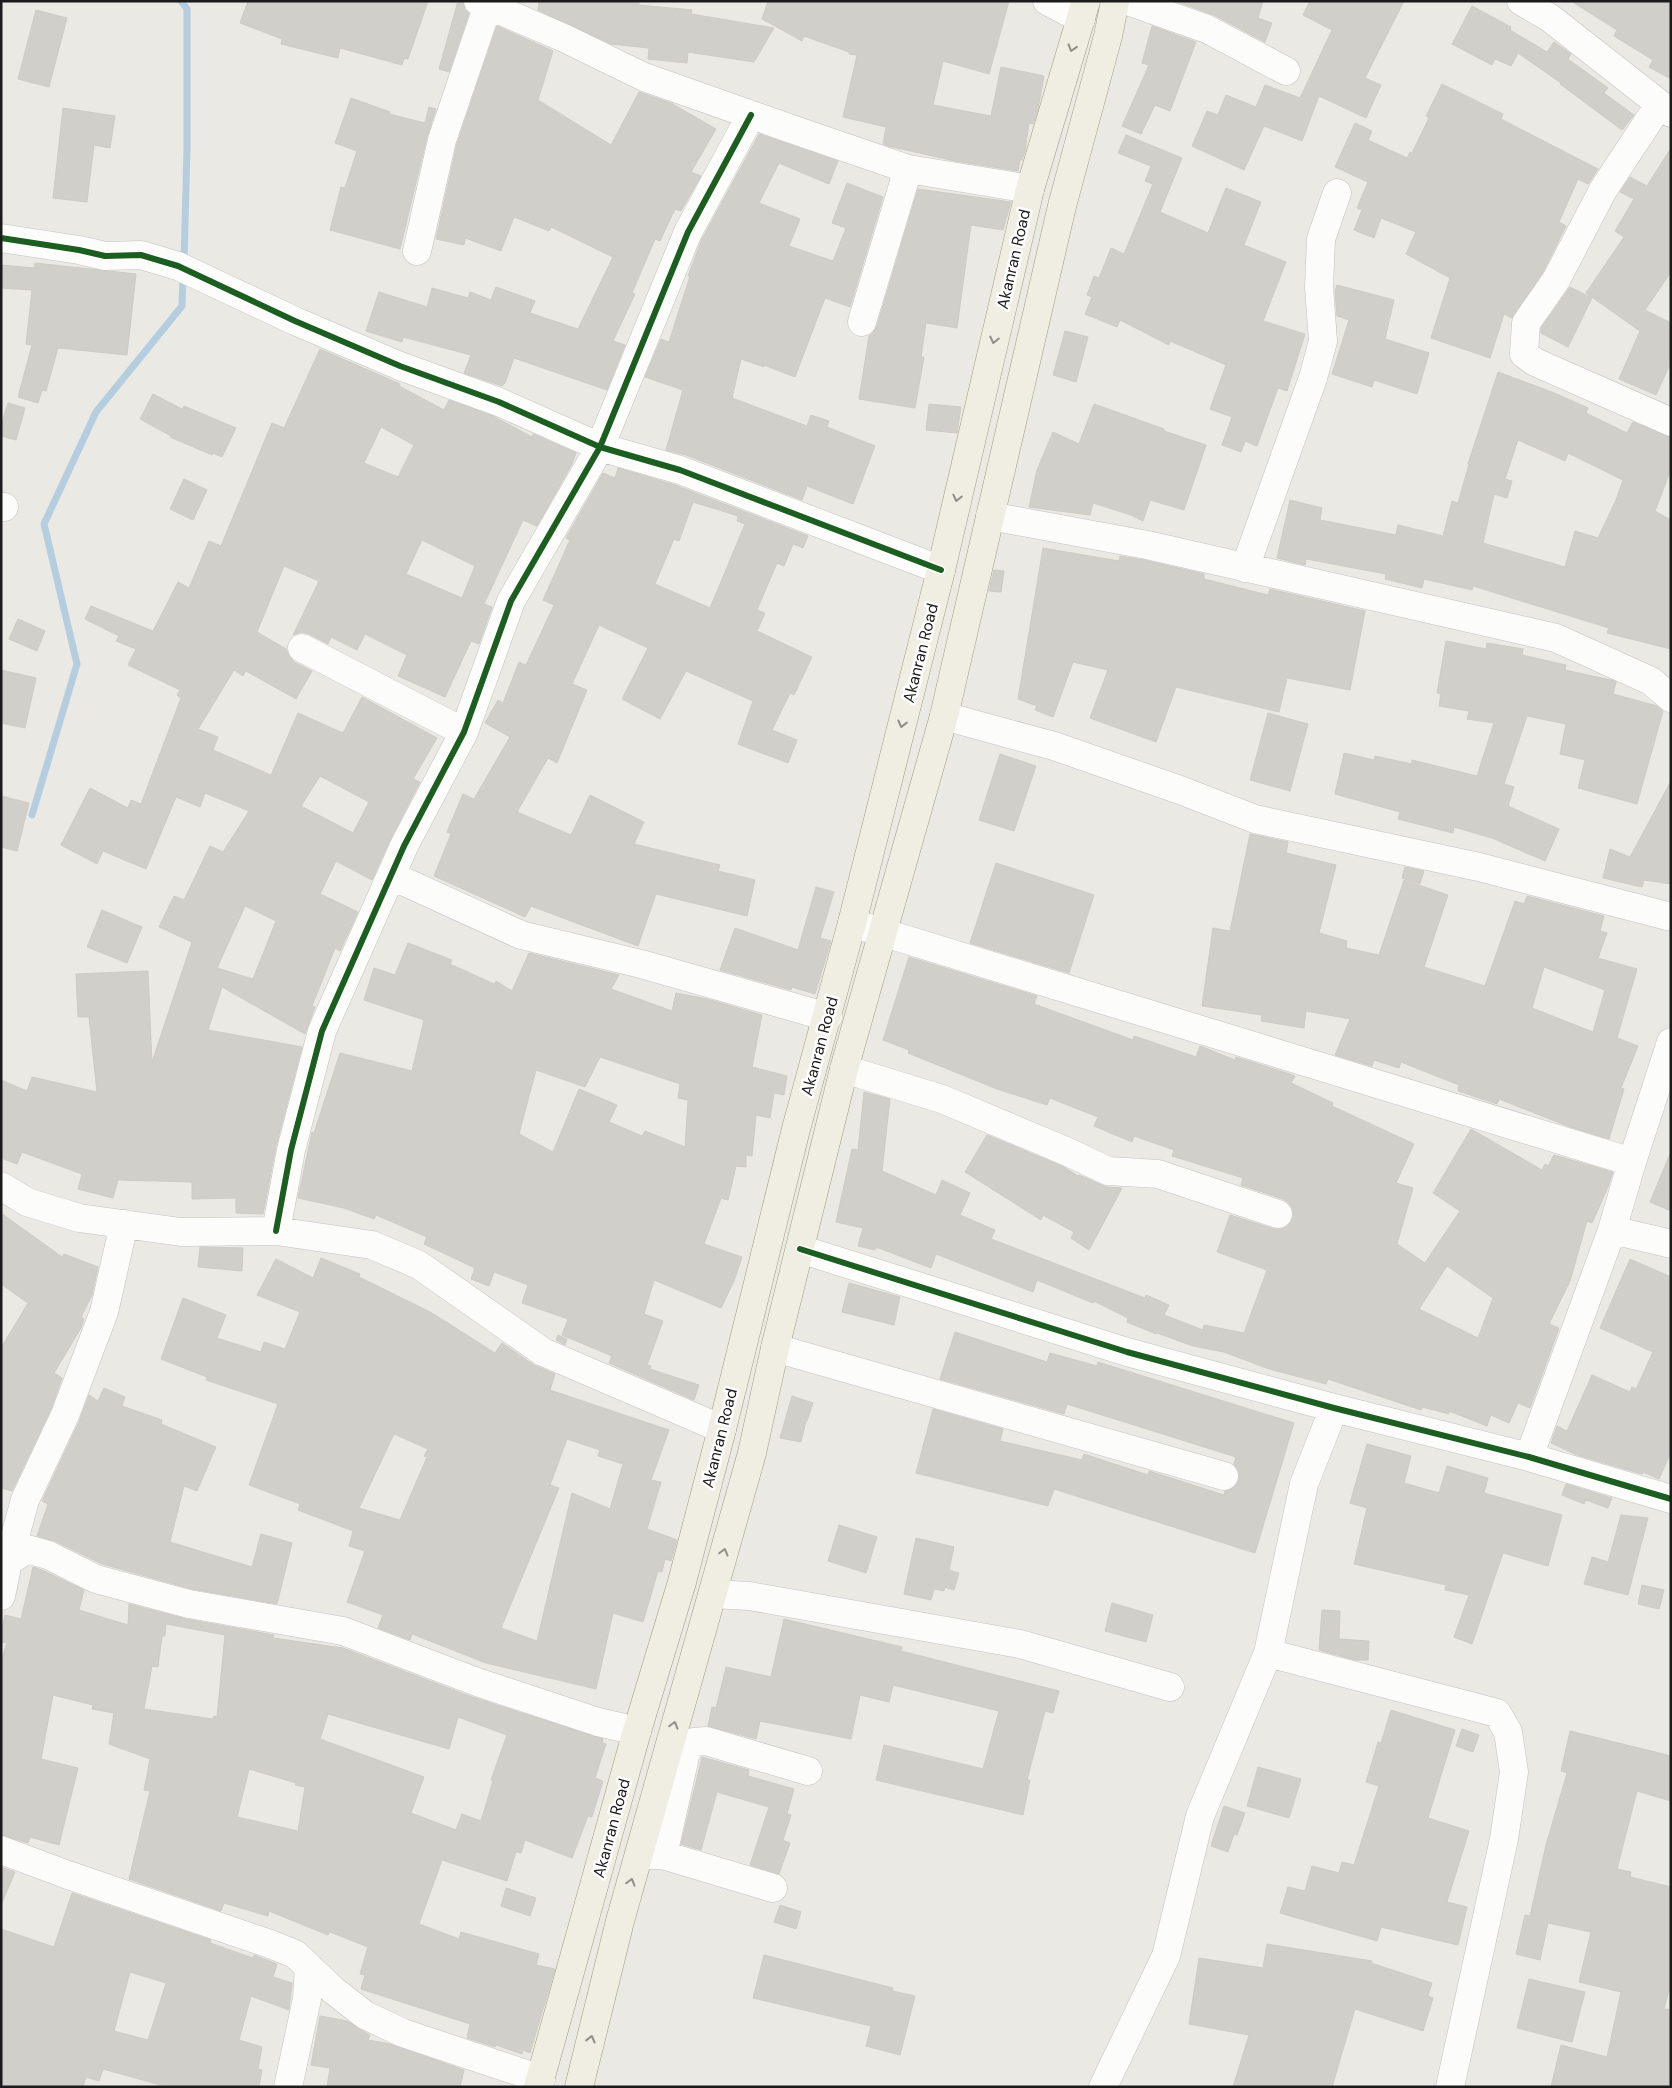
<svg xmlns="http://www.w3.org/2000/svg" width="1672" height="2088" font-family="'DM Sans',sans-serif">
  <style>
    .lines { fill: none; stroke-linecap: round; stroke-linejoin: round }
    .stream { stroke: #b5cedf; stroke-width: 7 }
    .building { fill: #d1cfca; stroke: #cdcbc4; fill-rule: evenodd }
    .minor-casing { stroke: #c2c2bf; stroke-width: 29 }
    .major-casing { stroke: #a09b81; stroke-width: 29 }
    .minor { stroke: #fcfcfb; stroke-width: 28 }
    .major { stroke: #f0ede2; stroke-width: 28 }
    .cycleway-casing { stroke: #fff; stroke-width: 9 }
    .cycleway { stroke: #1b5e20; stroke-width: 6 }
    .oneway { stroke: #908e88 }
    .labels { text-anchor: middle; stroke-width: 5; stroke-linejoin: round; paint-order: stroke }
    .street-label { font-size: 16px; fill: #1b1b1b; stroke: #fff }
  </style>
  <rect width="100%" height="100%" fill="#eae9e3"/>
  <g class="lines">
    <path class="stream" d="M181 1 187 9V149L184 262
      M32 815 77 664 44 524 96 412 182 306 183 275"/>
  </g>
  <path class="building" d="M248 1H428L408 59 404 58 402 65 340 48 338 58 281 44 282 39 240 23Z
    M458 1H463L465 10 469 13 449 72 439 69Z
    M539 1H639V5L692 10 691 14 774 28 754 62 688 52 687 63 648 59 649 48 611 44 538 10Z
    M768 1H1009L989 74 943 61 933 105 991 116 1001 67 1044 76 1038 109 1033 124 1029 123 1025 151 1022 160H1020L1018 171 955 161 888 146 883 144 886 127 843 117 857 55 849 54V52L804 36 802 41 762 19Z
    M1175 1H1263L1258 18 1272 23 1265 42 1214 15Z
    M1310 1H1404L1365 78 1381 85 1366 118 1319 96 1302 141 1264 126 1244 170 1192 146 1207 111 1218 115 1226 95 1256 107 1265 85 1300 98 1332 30 1303 15Z
    M1571 1H1671V79L1649 67 1653 60 1614 36 1617 30Z
    M1472 6 1511 27 1510 30 1547 52 1554 42 1571 54 1568 59 1608 88 1604 93 1634 115 1622 130 1560 84 1561 83 1518 53 1511 66 1495 59 1492 65 1452 44Z
    M36 10 67 18 49 87 18 79Z
    M497 26 553 51 538 100 611 145 639 92 671 103 716 129 691 172 701 176 681 211 675 209 660 241 655 239 632 293 635 294 613 341 625 345 607 390 514 358 505 383 502 386 464 373 471 355 403 337 402 342 366 331 379 292 427 307 432 288 468 298 470 292 491 300 496 287 535 301 530 313 578 329 613 257 551 227 549 231 514 217 501 251 465 238 464 245 436 239 457 144Z
    M1152 26 1196 42 1170 111 1155 105 1141 134 1122 126 1149 65 1142 63Z
    M1442 84 1503 114 1501 119 1598 169 1588 184 1578 179 1559 222 1566 226 1543 272 1512 318 1504 314 1490 358 1431 338 1450 278 1406 254 1416 232 1381 218 1374 238 1354 230 1362 210 1357 208 1368 182 1335 167 1355 123 1372 131 1368 140 1407 158 1410 152 1412 153 1429 118 1426 116Z
    M351 98 390 112 389 114 425 123 429 107 436 109 427 137 400 249 330 230 341 187 345 188 357 151 335 143Z
    M63 108 115 116 110 148 94 145 87 202 53 198Z
    M759 134 838 161 829 184 779 163 759 203 800 219 789 246 833 261 846 228 832 223 847 183 883 197 850 307 825 298 795 377 764 365V367L741 359 732 398 807 426 811 415 829 421 827 427 875 446 853 504 807 486 802 500 686 455 666 450 683 390 645 377 661 339 669 342 690 276H688L702 239Z
    M1126 135 1182 158 1160 212 1208 233 1226 188 1261 202 1244 245 1286 262 1263 321 1305 334 1287 391 1278 388 1257 446 1245 441 1241 452 1222 445 1232 417 1210 409 1226 365 1170 341 1169 345 1120 320 1117 327 1085 314 1092 297 1087 295 1094 276 1099 278 1111 248 1124 254 1153 184 1145 181 1151 166 1118 153Z
    M1671 148V272L1645 310 1671 323V362L1656 395 1619 379 1640 331 1586 293 1624 237 1615 231 1634 199 1620 192 1630 177 1647 186Z
    M918 189 1011 202 1003 230 971 225 957 328 926 323 921 357H924L915 408 859 399 869 336 873 333 877 326Z
    M35 263 136 274 127 355 58 348 46 391 42 390 38 403 18 397 32 345 26 344 32 290 1 288V265L34 268Z
    M1337 285 1394 300 1385 339 1429 353 1417 394 1374 380 1372 387 1332 374 1349 320 1337 316 1335 291Z
    M1570 287 1592 298 1568 347 1541 333V328Z
    M1065 331 1088 337 1076 382 1053 375Z
    M320 349 400 384 399 386 444 410 449 400 493 416 532 437 533 434 576 453 572 464 537 526 523 520 484 604 492 607 479 644 471 641 445 697 398 676 407 655 365 634 357 650 331 637 328 644 309 634 301 632 293 635 319 581 284 566 257 632 286 649 289 656 294 662 312 671 296 699 246 671 243 676 234 670 198 729 218 737 213 750 271 775 298 713 343 733 362 697 437 738 413 779 420 782 390 840 372 880 336 861 320 894 358 912 340 951 335 948 312 1006 315 1007 305 1034 222 987 208 1030 302 1047 276 1146 263 1214 236 1213V1198L192 1199V1182L118 1180 113 1198 78 1189 82 1174 22 1152 17 1164 1 1158V1080L27 1091 32 1077 97 1092 89 1017H78L76 974 148 971 152 1062 192 942 159 927 174 896 184 900 210 846 223 852 249 811 205 793 200 807 176 797 146 869 103 851 97 864 61 845 90 788 128 808 131 800 141 804 181 698 177 695 180 690 128 665 136 649 116 641 119 636 85 619 91 606 153 631 178 582 189 588 209 541 221 546 272 423 284 428ZM381 427 414 445 398 477 364 463ZM422 540 475 566 462 598 406 574ZM320 776 369 802 353 833 301 806ZM245 906 276 921 253 979 217 968Z
    M1498 372 1552 392 1588 408 1586 413 1627 433 1633 422 1671 437V469L1655 511 1671 520V649L1607 633 1609 628 1473 586 1472 590 1424 579 1422 588 1385 579 1386 574 1306 559 1305 565 1277 558 1290 500 1322 508 1320 520 1396 535 1398 525 1443 536 1452 501 1458 503 1469 464H1468ZM1518 440 1565 461 1568 453 1623 480 1616 500 1598 538 1575 531 1565 567 1483 543 1494 494 1507 498 1512 481 1505 479Z
    M153 394 182 409 184 406 236 428 222 457 213 453 212 455 170 437 171 436 140 419Z
    M8 403 25 408 16 440 1 436V426Z
    M929 404 961 407 957 433 926 430Z
    M1094 404 1164 429V431L1206 445 1184 510 1150 500 1143 521 1131 515 1093 503 1090 515 1029 507 1037 470 1053 432 1079 444Z
    M618 468 675 485 808 536 803 548 793 544 784 566 777 563 757 610 765 613 757 631 812 657 794 695 790 693 772 730 797 740 788 763 738 744 753 701 686 671 660 719 622 699 648 648 599 625 572 684 587 690 557 763 548 758 517 812 571 835 590 795 644 822 634 844 720 865 718 871 755 880 747 916 656 894 638 946 531 906 525 917 434 876 451 834 447 832 463 794 474 799 510 737 485 723 498 700 503 703 519 662 526 665 554 605 543 600 570 540 566 538 603 473 615 478ZM693 502 738 516 737 521 745 524 710 608 655 584 674 539 679 541Z
    M184 479 207 490 193 520 170 509Z
    M1043 548 1119 561 1120 556 1144 560 1204 574V579L1268 595 1270 589 1365 611 1350 690 1287 678 1279 712 1176 687 1156 742 1090 718 1108 670 1073 662 1053 717 1035 710 1037 706 1018 699Z
    M994 570 1004 571 1001 592 989 591Z
    M18 619 45 631 37 651 9 639Z
    M1446 641 1486 649 1487 643 1523 649 1522 655 1566 665 1565 670 1611 680 1616 682 1613 694 1657 706 1663 711 1637 804 1578 788 1585 760 1560 754 1566 724 1527 716 1504 784 1514 787 1508 806 1559 829 1545 861 1492 838 1454 827 1453 833 1398 819 1400 812 1335 794 1344 753 1374 760 1375 756 1412 764V760L1477 776 1494 723 1467 719 1469 711 1439 706 1441 694 1437 693Z
    M1 670 36 678 25 728 1 723Z
    M1268 713 1308 724 1290 791 1250 780Z
    M1000 754 1036 766 1014 831 979 820Z
    M1671 781V884L1644 880 1642 887 1603 878 1610 849 1630 857Z
    M1 796 29 803 17 851 1 847Z
    M1250 834 1288 842 1286 853 1336 865 1319 933 1347 941 1346 948 1379 955 1404 880 1448 895 1424 967 1485 986 1515 901 1524 904 1527 896 1604 916 1600 931 1607 933 1598 958 1637 969 1617 1038 1638 1046 1621 1088 1624 1089 1609 1139 1570 1127 1499 1099 1497 1104 1458 1091 1459 1085 1401 1062 1399 1068 1374 1060 1372 1066 1335 1055 1350 1019 1306 1011 1304 1028 1261 1021 1262 1015 1202 1006 1213 928 1230 931ZM1544 967 1605 990 1593 1032 1532 1008Z
    M996 863 1094 895 1069 973 970 943Z
    M1405 867 1424 871 1420 884 1402 878Z
    M816 887 834 892 820 938 831 941 815 994 792 987 791 990 720 970 735 928 798 950Z
    M102 910 142 927 127 963 87 947Z
    M408 943 452 960 450 964 494 984 496 981 512 991 529 953 619 975 611 989 672 1011 676 993 707 999 762 1015 752 1067 787 1076 784 1095 774 1093 770 1118 756 1115 752 1156 746 1155V1167L736 1166 728 1200 721 1198 704 1244 742 1257 734 1281 721 1308 654 1280 644 1314 663 1321 647 1365 651 1366 650 1369 699 1385 694 1400 609 1363 612 1356 562 1335 568 1319 522 1303 528 1285 494 1272 489 1286 471 1279 475 1268 424 1244 427 1237 376 1215 374 1219 344 1208 298 1198 312 1132 314 1133 340 1053 412 1071 424 1020 364 1000 374 968 395 975ZM600 1057 680 1084 678 1098 688 1100 685 1147 645 1131 642 1136 609 1122 617 1105 579 1089 553 1152 519 1134 536 1070 585 1087Z
    M909 957 1037 996 1034 1004 1133 1040 1134 1036 1196 1057 1200 1046 1235 1060 1236 1057 1290 1074 1295 1076 1291 1083 1333 1103 1332 1106 1414 1144 1396 1183 1413 1188 1397 1244 1425 1263 1460 1211 1433 1193 1471 1129 1542 1170 1545 1164 1548 1166 1554 1155 1613 1172 1608 1187 1592 1223 1587 1221 1570 1281 1549 1324 1559 1328 1530 1408 1518 1403 1509 1423 1491 1415 1487 1426 1449 1411V1414L1422 1407 1421 1410 1328 1379 1326 1384 1269 1369 1224 1352 1193 1346 1157 1333 1156 1334 1127 1322 1128 1318 1094 1301 1093 1303 1037 1280 1033 1292 936 1254 931 1268 876 1247 875 1250 858 1246 863 1228 836 1222 852 1149 858 1150 864 1092 890 1099 882 1171 936 1195 942 1180 970 1193 960 1215 995 1230 991 1239 1145 1298 1146 1295 1169 1305 1164 1315 1203 1330 1204 1325 1244 1333 1267 1270 1217 1252 1230 1215 1274 1229H1282L1288 1226 1293 1218V1210L1289 1203 1283 1199 1241 1185 1243 1178 1172 1156 1174 1150 1134 1136 1132 1142 1094 1126 1098 1117 1050 1098 1047 1105 997 1089 908 1053 909 1050 883 1040ZM1447 1266 1493 1298 1478 1338 1419 1309Z
    M987 1135 1062 1166 1078 1176 1079 1175 1107 1187 1122 1188 1089 1250 1071 1238 1074 1232 1043 1215 1041 1220 965 1172Z
    M1670 1154H1671V1211L1650 1202Z
    M1 1213 62 1257 64 1254 98 1267 92 1295 81 1317 84 1319 81 1328 54 1373 62 1378 51 1409 12 1491 1 1488V1348L28 1303 1 1284Z
    M200 1247 243 1248 242 1271 198 1267Z
    M321 1258 360 1274 359 1277 432 1313 495 1353 502 1343 534 1365 555 1374 550 1390 669 1430 651 1480 661 1482 647 1529 677 1540 671 1561 665 1559 662 1572 658 1571 643 1622 613 1613 596 1689 486 1663 412 1634 410 1640 378 1628 383 1615 347 1602 365 1551 349 1546 353 1531 298 1510 300 1504 249 1485 278 1404 206 1380 207 1377 161 1359 183 1298 226 1315 217 1338 261 1352 264 1342 285 1349 300 1312 257 1295 276 1259 313 1278ZM394 1434 428 1449 424 1456 427 1457 400 1520 359 1508ZM567 1439 600 1450 598 1456 623 1464 610 1509 572 1493 537 1641 501 1628 559 1488 550 1485Z
    M1630 1259 1671 1277V1452L1659 1479 1643 1472 1642 1474 1577 1455 1551 1443 1557 1426 1567 1431 1592 1375 1630 1392 1632 1387 1636 1389 1653 1352 1600 1328Z
    M849 1283 900 1297 894 1325 842 1312Z
    M955 1332 1047 1362 1050 1353 1097 1366 1098 1362 1294 1423 1255 1553 1054 1489 1048 1506 916 1473 933 1409 1003 1429 1000 1441 1082 1460 1084 1454 1148 1475 1149 1471 1224 1495 1225 1491 1235 1487 1239 1480V1472L1234 1464 1236 1457 1067 1404 1064 1414 940 1379Z
    M558 1335 567 1339 565 1345 556 1340Z
    M104 1388 125 1397 122 1406 162 1420 161 1424 216 1447 197 1491 184 1486 170 1542 252 1567 261 1534 292 1543 277 1604 192 1589 102 1564 55 1541 37 1536 48 1504 42 1501 79 1422 89 1395 98 1401Z
    M792 1396 813 1403 807 1421H806L801 1442 780 1438Z
    M1367 1444 1411 1456 1404 1483 1439 1493 1447 1466 1488 1478 1484 1493 1562 1515 1548 1566 1503 1553 1472 1644 1454 1637 1469 1595 1445 1590 1446 1585 1354 1564 1367 1508 1350 1503Z
    M1566 1484 1612 1498 1608 1508 1586 1500 1584 1504 1562 1495Z
    M1621 1515 1648 1518 1628 1595 1584 1584 1592 1557 1608 1562Z
    M839 1525 877 1537 866 1573 828 1561Z
    M916 1538 954 1547 949 1570 959 1573 954 1590 945 1587 944 1591 934 1589 931 1600 904 1594Z
    M33 1567 42 1570 84 1590 79 1610 128 1625 129 1604 186 1619 274 1635 273 1638 343 1648 472 1697 603 1739 602 1743 606 1744 595 1778 603 1781 592 1817 588 1816 572 1858 525 1840 521 1853 516 1852 507 1881 442 1860 419 1924 459 1939 461 1932 539 1954 536 1965 555 1969 530 2053 523 2050 522 2054 496 2045 495 2047 467 2038 470 2024 361 1989 365 1975 360 1974 368 1947 330 1932 328 1935 269 1911 268 1916 224 1903 221 1911 129 1879 150 1791 144 1790 150 1759 109 1744 114 1713 92 1709 93 1705 53 1695 41 1759 78 1768 59 1845 30 1837 28 1843 1 1835V1661L7 1643 1 1642V1631L5 1615 21 1619ZM166 1624 225 1635 217 1717 214 1716 213 1719 144 1709 152 1666 158 1667 162 1636H165ZM328 1714 449 1749 458 1717 507 1735 491 1780 493 1781 481 1821 462 1814 456 1830 411 1813 424 1777 320 1739ZM249 1769 296 1783 295 1785 305 1787 298 1831 237 1817Z
    M1642 1585 1664 1590 1659 1609 1638 1604Z
    M1112 1603 1153 1615 1146 1642 1105 1631Z
    M1322 1610 1340 1611 1339 1639 1369 1641 1368 1660H1355L1319 1650Z
    M784 1619 902 1647 901 1651 1059 1691 1053 1713 1045 1711 1027 1780H1030L1023 1815 876 1780 884 1745 983 1769 999 1711 893 1685 889 1702 860 1695 851 1739 760 1721 756 1739 708 1726 712 1707 716 1708 726 1667 771 1677Z
    M1391 1710 1455 1730 1428 1818 1469 1831 1447 1902 1467 1907 1458 1945 1381 1927 1377 1941 1280 1913 1288 1887 1305 1891 1312 1866 1339 1873 1342 1862 1354 1865 1379 1786 1366 1782 1378 1742 1381 1743Z
    M1462 1729 1479 1735 1473 1752 1456 1746Z
    M1570 1731 1671 1756V1801L1637 1791 1617 1869 1631 1872 1630 1877 1671 1887V1983L1664 2009 1671 2010V2087H1551L1561 2045 1607 2057 1621 1992 1579 1982 1591 1932 1548 1923 1540 1960 1516 1954 1525 1915 1530 1916 1546 1845 1567 1773 1561 1771Z
    M702 1757 749 1770 748 1776 794 1789 787 1814 791 1815 783 1840 790 1843 779 1874 750 1865 769 1807 717 1792 701 1850 681 1844Z
    M1258 1767 1301 1779 1289 1818 1247 1806Z
    M1224 1806 1245 1813 1237 1835 1234 1834 1228 1852 1211 1846Z
    M1 1867 15 1872 1 1905Z
    M506 1888 536 1898 530 1916 501 1906Z
    M72 1893 211 1940 210 1943 253 1958 254 1955 277 1964 273 1977 292 1983 289 2010 251 1996 239 2040 262 2047 258 2069 262 2070 259 2087H168L103 2069 99 2081 86 2077 83 2087H1V1929L54 1947ZM130 1972 166 1983 148 2040 114 2031Z
    M780 1905 801 1912 796 1929 774 1922Z
    M1267 1944 1372 1961 1371 1963 1432 1983 1428 1996 1433 1998 1423 2031 1355 2009 1332 2087H1233L1249 2035 1189 2024 1199 1958 1263 1968Z
    M764 1955 893 1988 892 1991 915 1996 900 2055 866 2046 871 2026 753 1998Z
    M1529 1979 1585 1992 1572 2042 1517 2028Z
    M320 2016 347 2021 370 2035 368 2040 390 2044 464 2070 460 2087H327L330 2068 311 2065Z"/>
  <g class="lines">
    <defs>
      <path id="minor" d="M478 1 564 38 644 77 803 133 908 169 1030 189
        M1047 1 1081 19
        M1128 1 1207 29 1286 71
        M1521 1 1550 18 1671 113
        M1659 105 1603 190 1556 280 1526 323 1524 354 1535 362 1671 422
        M1 238 79 250 105 256 141 255 178 266 295 321 400 366 499 402 600 447 680 470 941 570
        M417 251 442 140 488 5
        M862 322 908 169
        M1 507H4
        M990 516 1147 545 1556 638 1651 681 1671 698
        M1245 568 1313 378 1323 341 1319 287 1321 239 1337 193
        M302 648 464 732
        M944 716 1054 746 1180 790 1255 819 1479 867 1671 917
        M392 876 521 935 641 964 828 1017
        M852 923 1632 1162
        M844 1069 942 1099 1068 1152 1108 1171 1158 1174 1278 1214
        M1 1186 27 1202 79 1218 181 1232 276 1231 372 1245 419 1265 543 1352 722 1429
        M1612 1230 1671 1244
        M276 1231 291 1150 322 1031 404 846 464 732 511 601 600 447 688 232 751 115
        M800 1249 1127 1352 1334 1408 1529 1457 1671 1499
        M775 1348 1224 1476
        M1529 1457 1612 1230 1632 1162 1671 1042
        M8 1562 27 1549 48 1555 96 1579 189 1604 343 1631 477 1682 598 1722 637 1731
        M713 1594 749 1596 1020 1644 1170 1687
        M1 1596 8 1562 25 1500 65 1415 104 1312 124 1224
        M1268 1653 1497 1713 1508 1732 1514 1772 1504 1839 1450 2087
        M1 1850 68 1875 270 1944 295 1954 333 1990 365 2015 403 2033 541 2079
        M645 1855H663L773 1888
        M663 1855 686 1752 694 1742 706 1741 808 1771
        M288 2087 307 1999 309 1967
        M1103 2087 1166 1956 1200 1816 1268 1653 1304 1484 1334 1408"/>
      <path id="major" d="M538 2087 637 1731 682 1582 722 1429 796 1129 852 923 941 570 1030 189 1086 1
        M579 2087 620 1921 752 1453 775 1348 844 1069 944 716 1062 206 1108 36 1115 1"/>
    </defs>
    <use href="#minor" class="minor-casing"/>
    <use href="#major" class="major-casing"/>
    <use href="#minor" class="minor"/>
    <use href="#major" class="major"/>
    <defs>
      <path id="cycleway" d="M1 238 79 250 105 256 141 255 178 266 295 321 400 366 499 402 600 447 680 470 941 570
        M276 1231 291 1150 322 1031 404 846 464 732 511 601 600 447 688 232 751 115
        M800 1249 1127 1352 1334 1408 1529 1457 1671 1499"/>
    </defs>
    <use href="#cycleway" class="cycleway-casing"/>
    <use href="#cycleway" class="cycleway"/>
  </g>
  <defs><path id="oneway-chevron" d="M-2-3.5L2.5 0L-2 3.5" fill="none" stroke-width="1.6" stroke-linecap="round" stroke-linejoin="round" transform="scale(1.25)"/></defs>
  <g class="oneway">
    <use href="#oneway-chevron" transform="translate(1072 48) rotate(107)"/>
    <use href="#oneway-chevron" transform="translate(994 340) rotate(103)"/>
    <use href="#oneway-chevron" transform="translate(957 498) rotate(103)"/>
    <use href="#oneway-chevron" transform="translate(902 724) rotate(104)"/>
    <use href="#oneway-chevron" transform="translate(724 1552) rotate(-75)"/>
    <use href="#oneway-chevron" transform="translate(674 1725) rotate(-74)"/>
    <use href="#oneway-chevron" transform="translate(631 1882) rotate(-74)"/>
    <use href="#oneway-chevron" transform="translate(591 2039) rotate(-76)"/>
  </g>
  <g class="labels">
    <g class="street-label">
      <text transform="translate(1013 259) rotate(-77)" y="6">Akanran Road</text>
      <text transform="translate(920 653) rotate(-76)" y="6">Akanran Road</text>
      <text transform="translate(819 1046) rotate(-75)" y="6">Akanran Road</text>
      <text transform="translate(719 1438) rotate(-76)" y="6">Akanran Road</text>
      <text transform="translate(611 1828) rotate(-75)" y="6">Akanran Road</text>
    </g>
  </g>
  <rect width="1672" height="2088" fill="none" stroke="#1b1b1b" stroke-width="5"/>
</svg>
